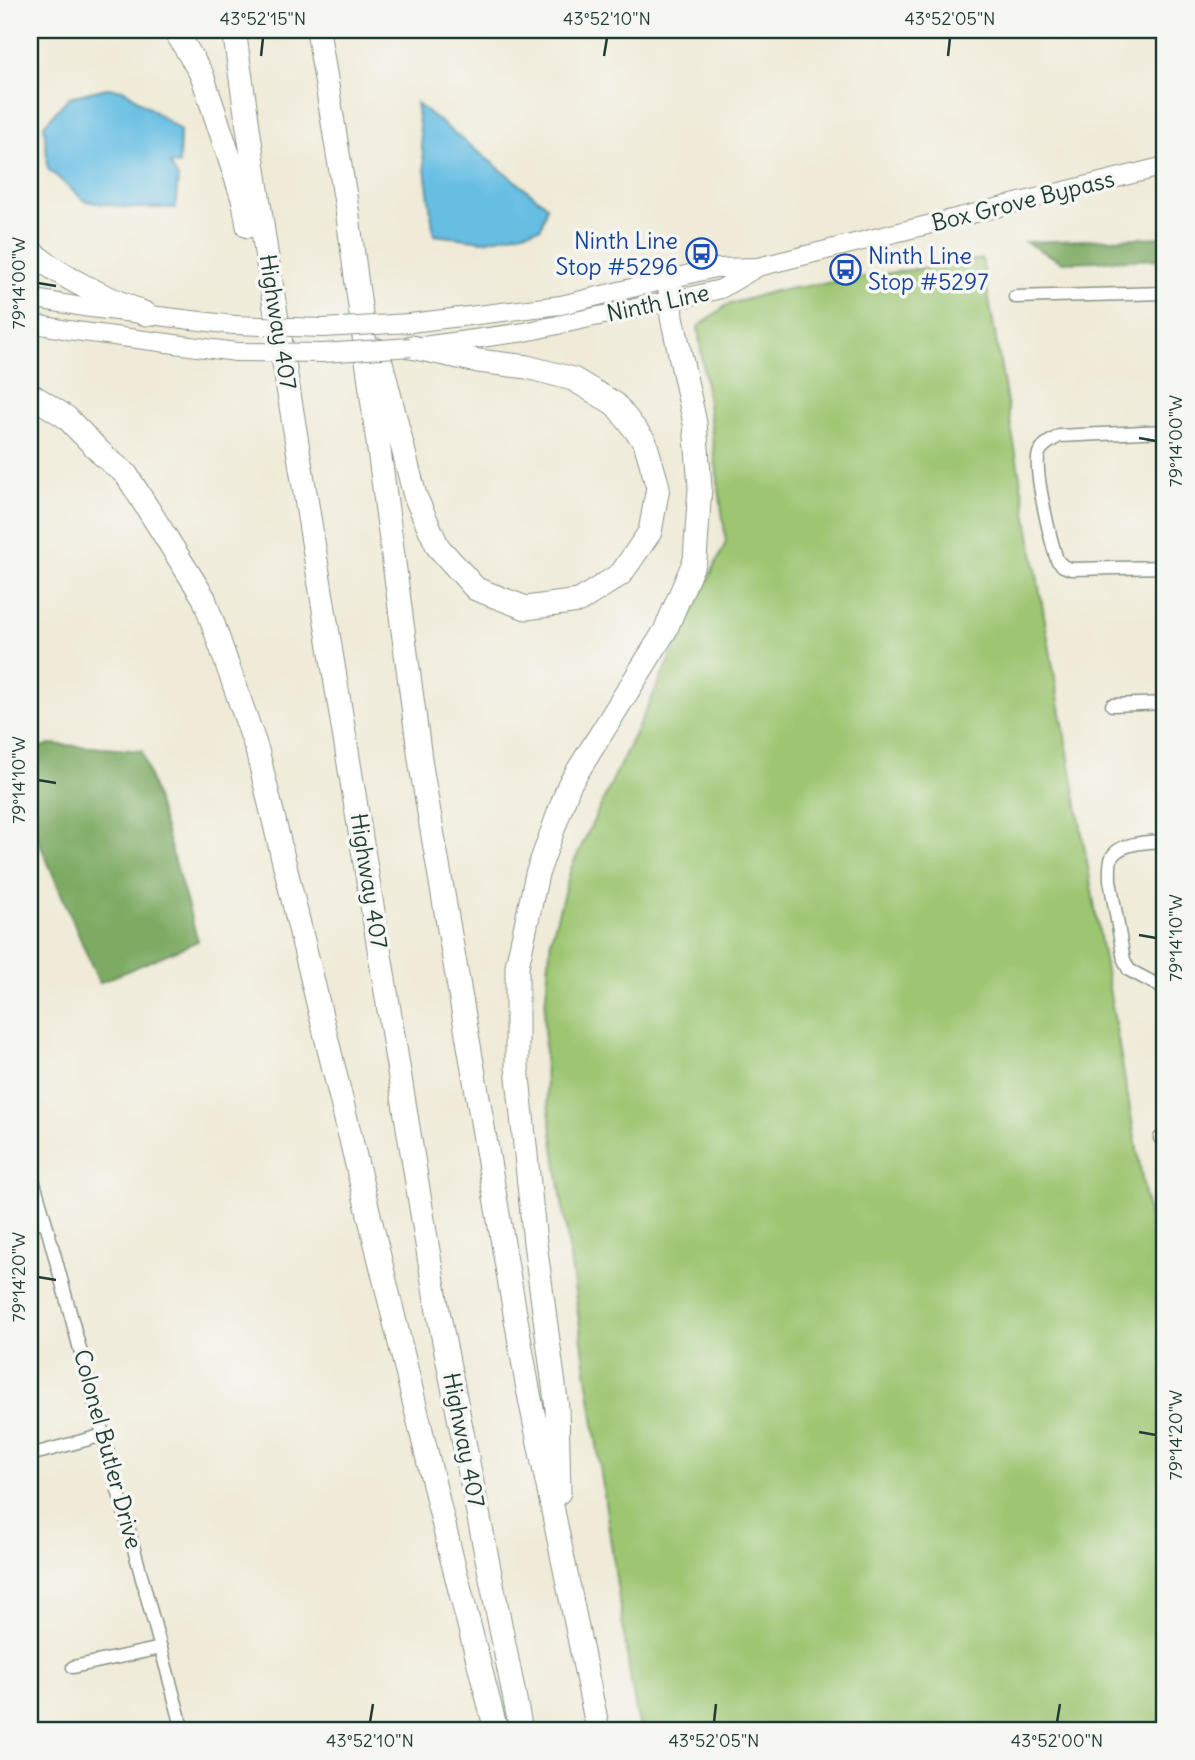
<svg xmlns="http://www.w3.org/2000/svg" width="1195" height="1760" font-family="Delius,sans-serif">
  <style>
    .green { fill: #9dc672; stroke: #5e8253; stroke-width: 2 }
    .forest { fill: #7eab64; stroke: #4e744c; stroke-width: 2 }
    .water { fill: #66bee3; stroke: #427e8c; stroke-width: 2 }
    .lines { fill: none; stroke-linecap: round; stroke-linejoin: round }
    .minor-casing { stroke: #889486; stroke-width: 15 }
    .secondary-casing { stroke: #889486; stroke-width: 20 }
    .motorway-casing { stroke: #889486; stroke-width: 25 }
    .minor { stroke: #fff; stroke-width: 12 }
    .secondary { stroke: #fff; stroke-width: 18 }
    .motorway { stroke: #fff; stroke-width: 23 }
    .secondary-bridge-casing { stroke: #889486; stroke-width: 20; stroke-linecap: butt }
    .secondary-bridge { stroke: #fff; stroke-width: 18 }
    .ticks { fill: none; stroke: #1f3d34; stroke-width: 2.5 }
    .labels { text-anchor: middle; stroke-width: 7; stroke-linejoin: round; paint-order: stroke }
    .street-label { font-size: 23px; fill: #1f3d34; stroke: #f6f6f2 }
    .transit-label { font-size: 23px; fill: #164399; stroke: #f6f6f2; text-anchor: end }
    .neatline { fill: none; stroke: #1f3d34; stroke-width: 2.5 }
    .ticks-label { font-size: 18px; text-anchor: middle; fill: #1f3d34 }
  </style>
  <rect width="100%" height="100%" fill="#f6f6f2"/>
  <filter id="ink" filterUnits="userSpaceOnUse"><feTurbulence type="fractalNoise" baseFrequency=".0143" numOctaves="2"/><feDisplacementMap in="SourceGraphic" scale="14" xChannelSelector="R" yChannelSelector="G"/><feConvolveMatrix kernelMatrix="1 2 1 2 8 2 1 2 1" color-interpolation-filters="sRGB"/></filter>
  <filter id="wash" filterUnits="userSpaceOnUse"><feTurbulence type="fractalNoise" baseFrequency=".00686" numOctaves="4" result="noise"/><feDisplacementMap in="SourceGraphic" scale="28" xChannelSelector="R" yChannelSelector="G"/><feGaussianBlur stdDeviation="1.57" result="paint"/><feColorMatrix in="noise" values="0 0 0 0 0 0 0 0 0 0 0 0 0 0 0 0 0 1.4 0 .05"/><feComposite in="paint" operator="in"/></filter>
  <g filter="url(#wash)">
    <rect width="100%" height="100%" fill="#f0ebd8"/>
    <path class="green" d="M982 259 1165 1310V1730H640L631 1683 546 1090 544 1018 551 939 571 868 726 542 698 327 727 305 775 291Z"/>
    <path class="forest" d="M1165 237V259L1062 262 1025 242Z
      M50 744 142 751 198 941 99 983 30 820V751Z"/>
    <path class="water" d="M107 88 124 90 180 130 179 165 170 164 178 178 175 208H130L85 201 48 169 44 125 69 97Z
      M416 103 547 206 541 228 484 241 434 235Z"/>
  </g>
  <g filter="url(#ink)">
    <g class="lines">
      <defs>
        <path id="minor" d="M1015 297 1165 293
          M1165 431 1059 436C1052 441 1043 444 1039 453 1033 470 1051 541 1057 560L1063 566 1071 569 1165 567
          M1112 705 1165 703
          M1165 841C1151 842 1120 842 1112 857 1109 863 1110 873 1110 880L1124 960 1129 970 1165 989
          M1160 1138 1165 1140
          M30 1169 45 1220 183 1730
          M30 1225 45 1220
          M30 1455 104 1435
          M73 1667 161 1648"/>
        <path id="secondary" d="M30 298 83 307 234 325
          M30 323 68 330 236 352
          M410 323 561 305 715 268 758 267 1165 166
          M423 346 525 332 696 295 721 289 758 267"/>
        <path id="motorway" d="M175 30 202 75 244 202 248 226
          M234 30 266 252 437 1306 521 1730
          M318 30 347 209 421 766 528 1389 598 1730
          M30 251C66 281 103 296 146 314
          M378 350 415 496 438 547 476 589 526 608 579 601 621 574 650 532 658 487 645 442 615 404 573 379 527 367 478 361 411 347
          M30 394 66 417 105 457 126 474 204 598 257 750 452 1559 496 1730
          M559 1492 557 1408 535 1243 517 1067V966L537 874 569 785 665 631 695 560 700 487 695 423 672 317 669 278"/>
      </defs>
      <use href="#minor" class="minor-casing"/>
      <use href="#secondary" class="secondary-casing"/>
      <use href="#motorway" class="motorway-casing"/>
      <use href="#minor" class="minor"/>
      <use href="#secondary" class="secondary"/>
      <use href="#motorway" class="motorway"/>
      <defs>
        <path id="secondary-bridge" d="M234 325 323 328 410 323
          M236 352 323 353 411 347"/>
      </defs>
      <use href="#secondary-bridge" class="secondary-bridge-casing"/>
      <use href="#secondary-bridge" class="secondary-bridge"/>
    </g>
  </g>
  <path class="ticks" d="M261 56 263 38M604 56 607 38M948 56 950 38M38 283 56 286M1139 438 1156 441M38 780 56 783M1139 935 1156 938M38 1277 56 1280M1139 1432 1156 1435M370 1722 373 1704M714 1722 716 1704M1057 1722 1060 1704"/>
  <defs>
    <symbol id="bus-ring" viewBox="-11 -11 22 22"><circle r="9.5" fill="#f6f6f2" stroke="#1a4fb4" stroke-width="1.5"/><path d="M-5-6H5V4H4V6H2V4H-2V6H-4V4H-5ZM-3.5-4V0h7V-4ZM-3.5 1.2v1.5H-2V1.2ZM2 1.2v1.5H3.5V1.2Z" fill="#1a4fb4"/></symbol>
  </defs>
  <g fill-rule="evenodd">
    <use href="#bus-ring" x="684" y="236" width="35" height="35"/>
    <use href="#bus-ring" x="828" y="252" width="35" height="35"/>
  </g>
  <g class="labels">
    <g class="street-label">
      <text transform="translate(1023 201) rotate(-14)" y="8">Box Grove Bypass</text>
      <text transform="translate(658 303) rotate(-12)" y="8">Ninth Line</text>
      <text transform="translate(278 322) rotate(81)" y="8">Highway 407</text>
      <text transform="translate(369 881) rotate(81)" y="8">Highway 407</text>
      <text transform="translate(464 1440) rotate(79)" y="8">Highway 407</text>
      <text transform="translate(108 1449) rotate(75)" y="8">Colonel Butler Drive</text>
    </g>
    <g class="transit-label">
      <text x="678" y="249">Ninth Line<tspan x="678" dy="26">Stop #5296</tspan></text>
      <text x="868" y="264" text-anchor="start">Ninth Line<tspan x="868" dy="26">Stop #5297</tspan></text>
    </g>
  </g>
  <rect width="1195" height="1760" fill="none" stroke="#f6f6f2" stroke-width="77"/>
  <rect x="38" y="38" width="1118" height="1684" class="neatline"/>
  <g class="ticks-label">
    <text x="263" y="25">43°52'15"N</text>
    <text x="607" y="25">43°52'10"N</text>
    <text x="950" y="25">43°52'05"N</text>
    <text transform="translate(19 283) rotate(-90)" y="6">79°14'00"W</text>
    <text transform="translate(1176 441) rotate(-90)" y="6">79°14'00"W</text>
    <text transform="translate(19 780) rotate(-90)" y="6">79°14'10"W</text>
    <text transform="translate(1176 938) rotate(-90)" y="6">79°14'10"W</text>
    <text transform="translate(19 1277) rotate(-90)" y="6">79°14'20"W</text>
    <text transform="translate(1176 1435) rotate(-90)" y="6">79°14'20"W</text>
    <text x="370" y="1747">43°52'10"N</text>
    <text x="714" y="1747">43°52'05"N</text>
    <text x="1057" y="1747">43°52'00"N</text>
  </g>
</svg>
